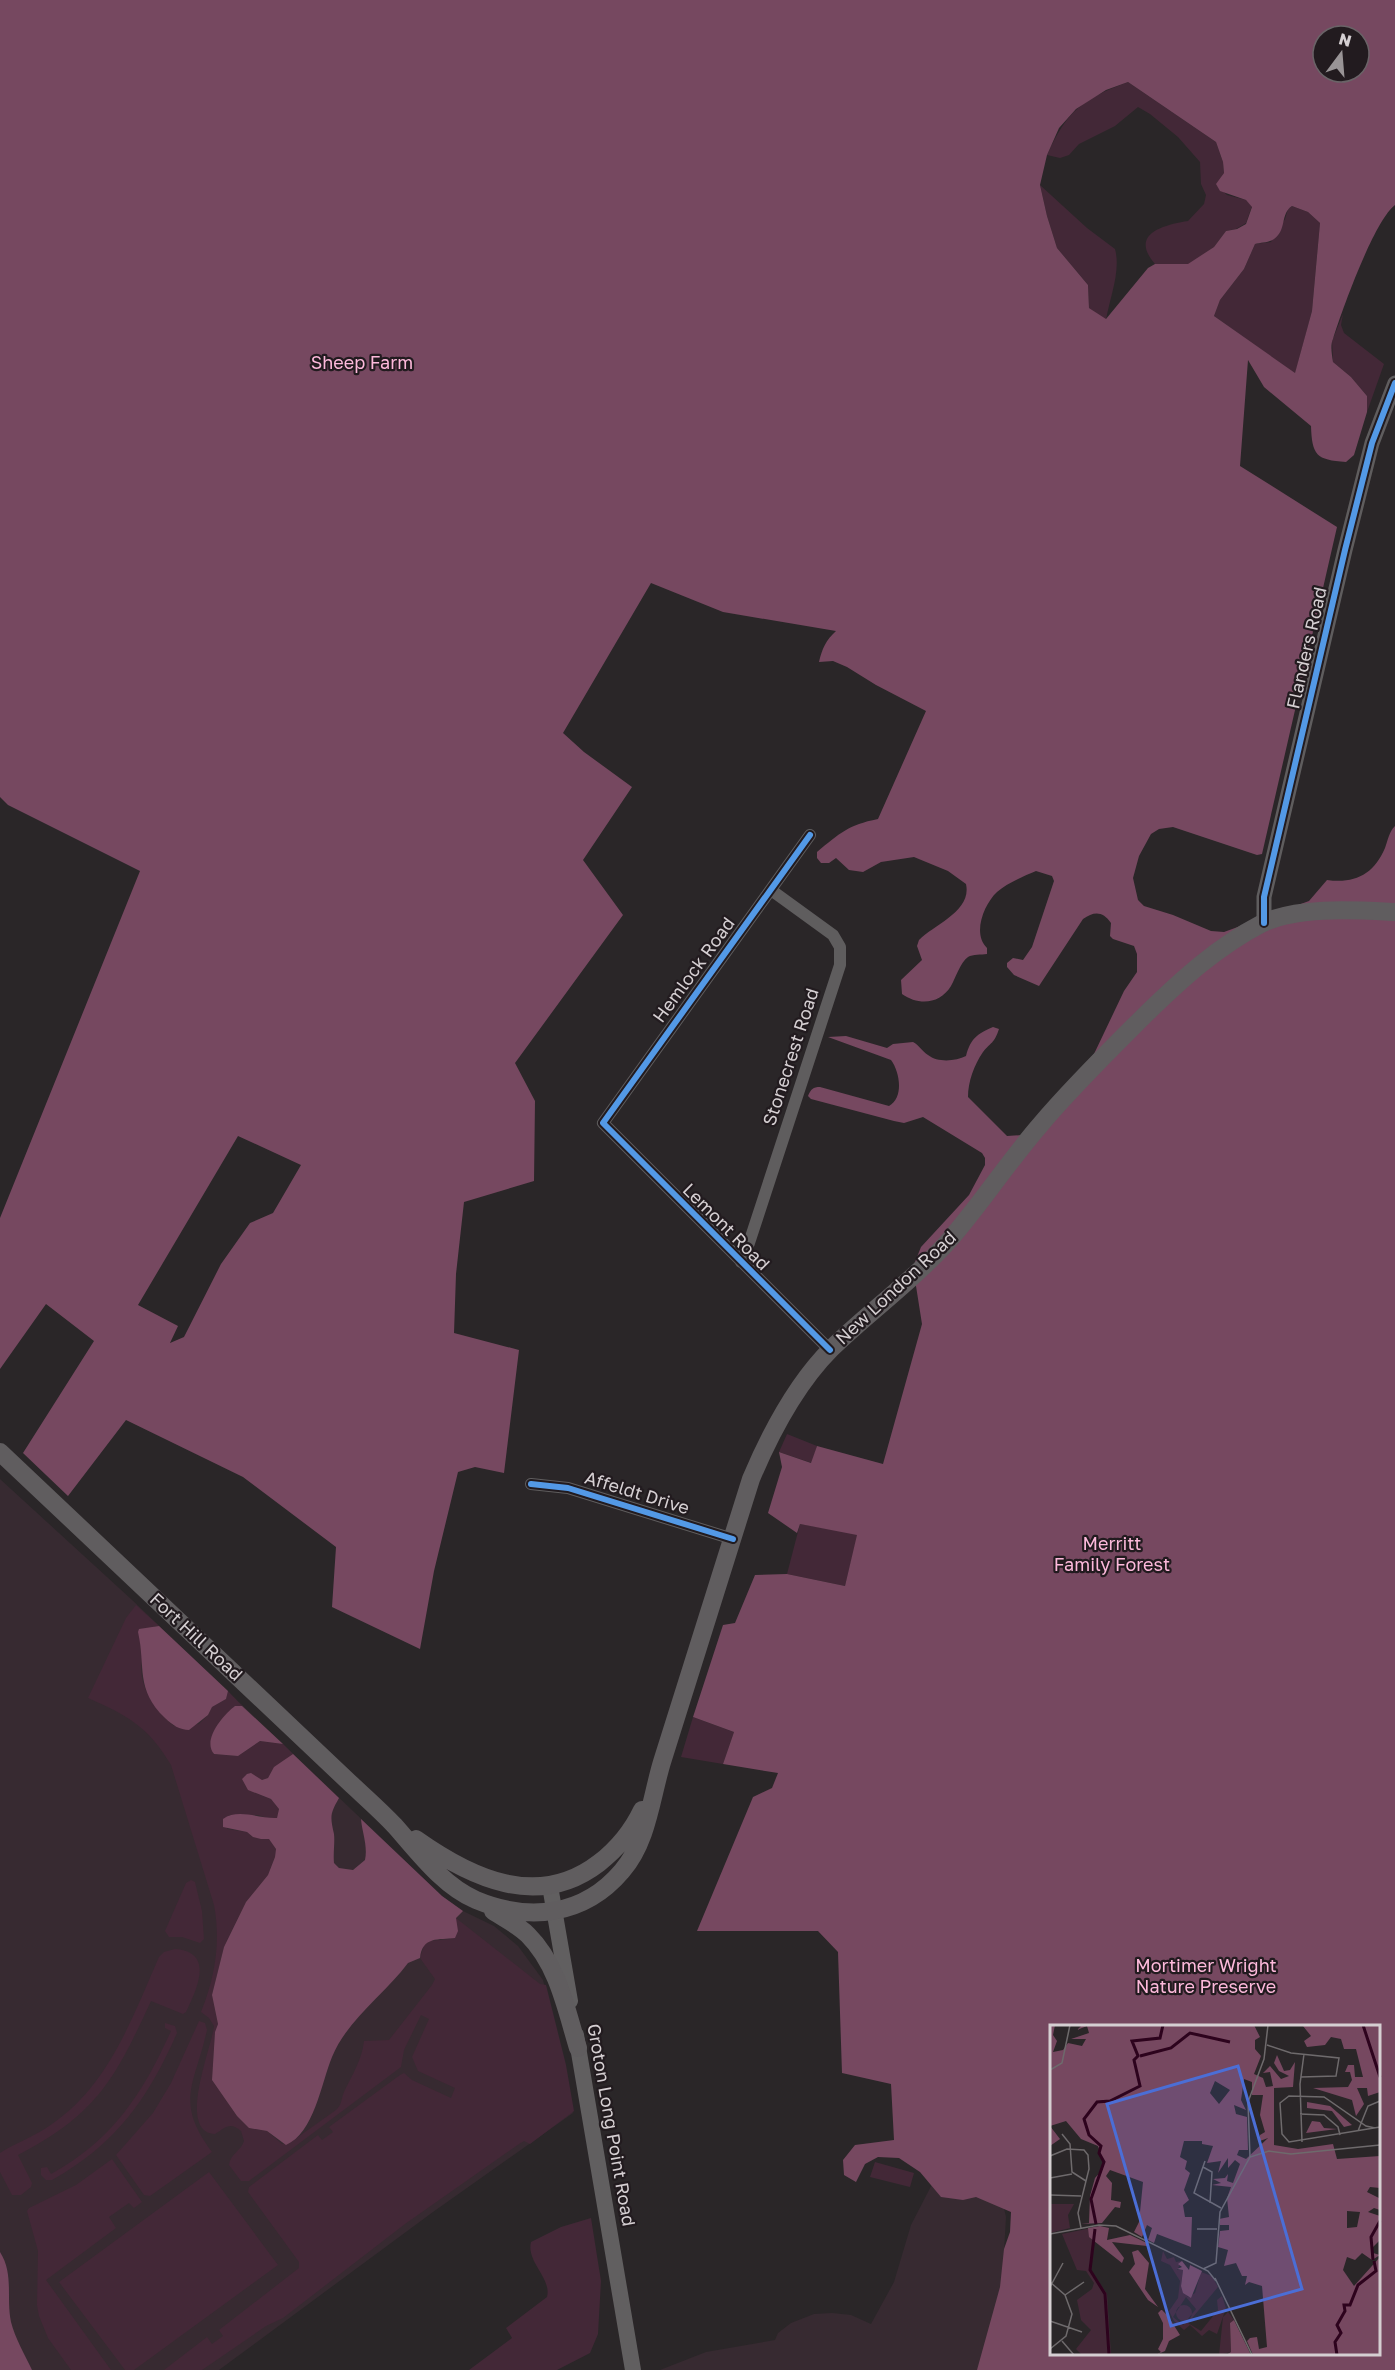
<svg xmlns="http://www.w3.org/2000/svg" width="1395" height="2370" font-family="'Golos Text',sans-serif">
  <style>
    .built { fill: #372a31 }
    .green { fill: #432837 }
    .forest { fill: #764860; fill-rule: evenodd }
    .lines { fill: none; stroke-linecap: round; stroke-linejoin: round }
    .minor { stroke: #5f5d5e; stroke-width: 12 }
    .tertiary { stroke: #5f5d5e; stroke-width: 15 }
    .secondary { stroke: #615f60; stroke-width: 16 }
    .primary { stroke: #605d5f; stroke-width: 18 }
    .cycleway-casing { stroke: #221b1f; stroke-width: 10 }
    .cycleway { stroke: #5399e6; stroke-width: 6 }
    .labels { text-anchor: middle; stroke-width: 4.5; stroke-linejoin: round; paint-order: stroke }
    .park-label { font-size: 18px; fill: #fdb9db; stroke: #221b1f }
    .street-label { font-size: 18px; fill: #d5cfd2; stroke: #221b1f }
    .inset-river { fill: none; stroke: #2d031d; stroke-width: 3 }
    .inset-road { fill: none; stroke: #6e6a6c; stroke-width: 1.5 }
    .view { fill: #4b6ed6; fill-opacity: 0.15; stroke: #4b6ed6; stroke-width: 3 }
    .inset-edge { fill: none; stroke: #d5cfd2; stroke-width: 3 }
  </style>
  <rect width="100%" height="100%" fill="#2a2628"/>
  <path class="built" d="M0 1479 131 1599 442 1896 463 1911 494 1926 518 1946 543 1980 548 2001 573 2113 433 2212 219 2370H0Z
    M944 2161 1001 2195 1006 2217 1004 2252 1030 2370H660L706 2352 775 2340 778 2333 791 2323 814 2314 832 2313 851 2315 871 2324 894 2282 911 2225Z"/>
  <path class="green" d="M1128 82 1216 142 1223 162 1224 173 1217 185 1227 195 1246 200 1252 206 1246 223 1236 229 1226 231 1214 247 1188 265 1155 264C1129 234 1163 225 1188 221L1204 204 1206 195 1201 184 1200 162 1178 137 1150 114 1138 107 1115 126 1079 144 1069 155 1060 158 1047 155C1067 111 1082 99 1128 82Z
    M1040 185 1087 228 1115 249C1121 271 1110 297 1106 320L1089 308 1088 285 1057 248 1047 216Z
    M1292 206 1308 212 1320 223 1312 311 1295 374 1214 316 1220 300 1244 269 1255 244 1271 242 1285 219 1288 209Z
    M1343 314 1341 325 1344 333 1384 364 1367 412V396L1351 377 1333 362 1332 341Z
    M787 1434 817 1446 812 1463 779 1452Z
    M800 1524 858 1534 845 1586 787 1574Z
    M136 1605 159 1626H155L140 1640C140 1647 142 1653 142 1659 142 1662 141 1665 141 1669 142 1692 157 1711 174 1726L199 1724 208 1715 212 1707 226 1699 228 1691 242 1706H235L217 1725 213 1754 238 1756 260 1741 283 1744 293 1754 275 1767 268 1778 262 1780 255 1777 253 1792 271 1799 279 1809 277 1818H267L258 1815H229L227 1829 247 1832 253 1837 269 1838 276 1849 275 1857 268 1875 246 1902 224 1947 212 1995 218 2024 215 2032 212 2080 237 2116 249 2128 267 2131 282 2144 291 2142 336 2110C342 2105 341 2099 344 2092 352 2075 362 2060 364 2041L389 2040 432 1985 435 1979 420 1958 424 1945 429 1941 450 1939 456 1918 540 1984 546 1985 566 2065 574 2111 530 2144 524 2141 519 2144 405 2224 283 2318 266 2326 202 2370H164L207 2337 212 2344 223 2336 219 2330 299 2268V2262L248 2192 249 2187 318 2135 322 2140 333 2132 329 2127 400 2075 404 2073 412 2080 451 2098 455 2088 418 2071 412 2057 429 2019 421 2015 404 2050 401 2067 249 2181H241L229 2165C230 2154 241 2151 244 2141L241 2131C230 2121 225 2128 215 2134 176 2132 212 2047 214 2026L209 2018 201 2012C215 1977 221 1942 214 1905L171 1765C149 1727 127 1715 88 1698L126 1618Z
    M693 1717 734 1732 723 1764 681 1757Z
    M191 1880 195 1882 202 1911 204 1939 200 1943 182 1937H169L165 1931 186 1883Z
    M175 1949C215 1952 197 1989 186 2012L183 2014 151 2001C115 2079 97 2114 18 2155L32 2183 31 2187 21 2195H12L0 2172V2153C17 2142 36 2136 52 2124 109 2085 132 2018 159 1957L164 1952Z
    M199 2021 205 2023 207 2030C195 2085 174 2101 212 2152L150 2196 144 2195 116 2155 153 2113 171 2083Z
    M165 2023 175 2026 177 2033C148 2099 116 2144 52 2180H46L41 2175V2168L47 2167 51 2174C113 2140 143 2093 171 2031L165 2028Z
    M112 2159 142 2202 134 2208 129 2203 109 2217 116 2228 46 2280 111 2370H71L48 2338 39 2316 37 2305 38 2251 27 2211 29 2208 76 2185Z
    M875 2162 914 2173 910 2187 870 2177Z
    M209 2172 278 2265 134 2370H125L59 2282Z
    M591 2218 601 2281 598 2334 590 2353 557 2370H469L512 2338 506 2328 547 2297C552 2278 526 2262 531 2242L561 2227Z"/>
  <path class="forest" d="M0 0H1395V205C1374 221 1342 310 1333 339 1330 345 1332 355 1333 362L1351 377 1367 396V412L1354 455 1346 462C1316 460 1312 455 1311 426L1264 387 1248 360 1240 466 1337 527 1262 854 1257 855 1173 827 1159 829 1151 834 1139 856 1133 878 1138 900 1144 906 1173 915 1211 931 1224 932 1309 901 1327 880C1355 884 1374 874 1385 848 1388 840 1389 832 1395 826V2370H977L1000 2287 1004 2249 1010 2232 1011 2212 976 2197 963 2200 941 2197 920 2172 899 2158 878 2157 865 2164 856 2182 844 2175 843 2160 855 2145 894 2140 891 2084 842 2073 838 1952 818 1931H697L753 1797 772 1788 778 1773 723 1764 734 1732 693 1717 723 1625 735 1623 755 1575 787 1574 845 1586 857 1535 800 1524 797 1533 768 1513 782 1467 779 1452 811 1463 817 1446 883 1464 922 1324 913 1267 921 1247 969 1195 985 1165V1158L982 1153 923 1117 904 1123 894 1121 811 1099 808 1096C811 1089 813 1087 820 1087L889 1106C904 1098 900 1072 891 1060L828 1037 846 1036 887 1048 893 1044 913 1042C919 1045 922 1051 928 1055 938 1063 956 1061 966 1056 971 1038 977 1034 993 1027L999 1029C994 1044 991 1042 983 1052 974 1065 968 1082 968 1097L1007 1136 1022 1135 1094 1054 1124 991 1137 972V954L1134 946 1113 939 1110 936 1111 923C1103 911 1094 911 1083 919L1039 986 1014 975 1007 967V963L1013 958 1023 960 1032 947 1054 881 1052 876 1036 871C1024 876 1007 883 997 892 984 904 972 934 987 948V954C981 955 973 954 968 957 960 963 956 977 951 986 940 1004 919 1006 902 994L901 980 922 960 917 946 919 940C935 924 972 911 966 884L948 871 914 857 881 862 863 872 849 870 836 858 829 863H821L817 858V852C840 833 848 825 878 819L926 711 876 685 847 667 833 661 819 662C822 649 826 640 836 631L723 612 651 583 563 733 584 752 632 787 583 860 623 915 515 1063 535 1101 534 1181 464 1202 456 1274 454 1333 519 1350 504 1473 475 1467 458 1472 434 1571 420 1649 332 1607 336 1547 243 1477 126 1420 68 1496 23 1453 94 1341 46 1304 0 1369V1218L140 871 8 805 0 797ZM1323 36H1359V72H1323ZM1128 82 1216 142 1223 162 1224 173 1216 184 1220 191 1246 200 1252 207 1246 224 1237 229 1226 231 1214 247 1188 264H1155L1148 268 1106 319 1089 308 1088 285 1057 248 1047 216 1040 185 1047 155 1059 128 1076 109 1106 90ZM1292 206 1308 212 1320 223 1312 311 1295 373 1214 316 1220 300 1244 269 1255 244C1261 242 1268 243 1274 239 1287 230 1280 214 1292 206ZM238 1136 301 1165 273 1213 250 1223 221 1264 184 1337 170 1343 178 1326 138 1305ZM1052 2026H1378V2354H1052Z
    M159 1626 228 1691 226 1699 212 1707 208 1715 189 1730C180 1730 172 1725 165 1718 135 1689 146 1667 138 1632L139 1629Z
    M235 1706H242L283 1744 260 1741 238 1756 214 1754C202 1740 223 1715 235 1706Z
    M293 1754 339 1798C330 1814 330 1816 334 1834 335 1843 333 1853 334 1863L339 1868 353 1870 365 1860C368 1846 362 1832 361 1819L442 1896 463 1911 456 1918 458 1931 455 1938C439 1940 422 1936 420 1958L408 1963C384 1995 347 2020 332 2057 321 2084 314 2133 286 2145L267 2131 249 2128 237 2116 212 2080 215 2032 218 2024 212 1995 224 1947 246 1902 268 1875 275 1857 276 1849 269 1839H261L253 1837 247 1832 223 1827V1819C238 1808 260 1819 277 1818L279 1809 271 1799 248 1790 242 1779 247 1774 251 1773 262 1780 268 1778 274 1767Z
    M0 2252C14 2274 6 2297 11 2322 15 2338 25 2355 32 2370H0Z"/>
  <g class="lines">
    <path class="minor" d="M810 835 603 1123 830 1350
      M741 1262 749 1243 840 965V947L833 935 771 890
      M531 1484 568 1488 733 1539"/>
    <path class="tertiary" d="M1264 923V897L1345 550 1372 443 1395 383"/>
    <path class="secondary" d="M550 1886 570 2001
      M576 2035 633 2370"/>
    <path class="primary" d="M0 1452C117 1562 234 1672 350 1783 365 1797 381 1811 395 1826 418 1852 443 1886 476 1900 529 1922 584 1916 622 1871 648 1841 651 1798 662 1762 692 1668 722 1574 751 1479 770 1434 796 1384 831 1349 868 1313 910 1283 945 1245 979 1207 1007 1163 1041 1124 1074 1085 1111 1049 1147 1013 1182 979 1217 947 1261 924 1297 906 1355 910 1395 912
      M416 1839C471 1878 538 1910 599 1863 617 1849 632 1831 642 1810
      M493 1911C505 1919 518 1925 528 1935 558 1965 566 2009 578 2048"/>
    <defs>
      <path id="cycleway" d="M810 835 603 1123 830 1350
        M1264 923V897L1345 550 1372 443 1395 383
        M531 1484 568 1488 733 1539"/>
    </defs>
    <use href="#cycleway" class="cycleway-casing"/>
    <use href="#cycleway" class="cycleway"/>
  </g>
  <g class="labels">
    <g class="park-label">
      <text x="362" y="369">Sheep Farm</text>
      <text x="1112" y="1550">Merritt<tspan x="1112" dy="21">Family Forest</tspan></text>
      <text x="1206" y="1972">Mortimer Wright<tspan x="1206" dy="21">Nature Preserve</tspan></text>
    </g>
    <g class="street-label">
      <text transform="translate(1307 648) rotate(-77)" y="6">Flanders Road</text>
      <text transform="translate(694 970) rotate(-54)" y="6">Hemlock Road</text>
      <text transform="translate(791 1057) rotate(-72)" y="6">Stonecrest Road</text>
      <text transform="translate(726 1227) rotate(45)" y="6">Lemont Road</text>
      <text transform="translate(896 1288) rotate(-43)" y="6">New London Road</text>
      <text transform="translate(637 1493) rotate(17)" y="6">Affeldt Drive</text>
      <text transform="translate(196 1637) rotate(43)" y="6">Fort Hill Road</text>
      <text transform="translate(611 2125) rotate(80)" y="6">Groton Long Point Road</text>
    </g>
  </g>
  <g transform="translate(1050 2025)">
    <rect width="330" height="330" fill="#2a2628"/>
    <path d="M0 179H24L18 190 20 203 0 208ZM46 202 40 244 57 269 61 330H32L26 324 41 305 31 295 27 275 42 264 44 258 36 246 27 245 12 209ZM113 226 117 234 124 232 126 237 132 236 127 245H133L131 260 138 272 145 268 151 247 162 251 168 262 138 298 151 306 168 285 167 275 172 271 176 283 167 309 159 305 152 311 140 300 134 305 124 296 119 286 128 273 130 256 120 240 111 236ZM136 272 146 284 133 300 123 292ZM126 288a8 8 0 1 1 16 0a8 8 0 1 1-16 0ZM178 287 184 295 180 298 181 327 169 330 173 292Z" fill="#432837" fill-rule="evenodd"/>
    <path d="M0 0H5L3 10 7 16 3 27 13 25 18 18 32 21 36 14H21L39 8 37 1 27 5 32 0H204L210 12 205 15V24L211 31 204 49 213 53 216 62 223 61 220 47 213 48 220 41 231 54 239 51 229 46 224 38 227 30 234 46 240 45 245 37 243 62 224 63V120L248 124 283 119 287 134 330 131V163L320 162 317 167 329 173 330 185 324 183 318 187 330 191 329 216 322 223 323 228 330 230 322 235 312 228 305 235 297 232 293 245 304 261 330 232V330H203L197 316 200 313 207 312 209 324 217 322 212 261 199 257 195 260 197 251H192L186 238 174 241 178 225 168 222 170 206 179 205V200H170L169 194 179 192 177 173 181 162 162 160 171 158 163 154 175 153 178 149 177 156 183 158 190 139 185 135 178 143V133L168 148 171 136 157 138 163 121 152 119V116H134L130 132 137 136 135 144 140 148 134 165 139 175 133 180 135 192H142L141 222 107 209 104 218 98 215 102 203 97 200 92 212 84 207 89 197 93 157 60 145 56 151 62 158 61 175 71 177 70 183 65 182 52 198 31 199 39 198 40 171 45 153 53 144V135L48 121 31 114 16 96 0 101 10 114 0 121ZM194 54 202 57V70H213L210 90 215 107 210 110V116L218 113 196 134 187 130 189 125H198L197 92 186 89 184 80 196 85 191 75ZM165 56 180 65 169 79 160 68ZM297 186 310 187 307 202 297 203ZM330 0V67L318 71 317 63H307L314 79 306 91 302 75 263 63 298 62 302 55 300 47H295L298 40H304L305 52H313L306 24H294L291 14 281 12 275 20 257 22 254 16 261 11 253 1ZM257 77 280 81 302 100 294 102 282 86 257 83ZM262 96 270 97 274 103 287 104 256 108ZM50 201 59 203 57 215 80 210 97 218V221L62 217 74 233 72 238 39 212 38 203ZM88 225 99 238 95 264 108 282 98 275 79 247 85 239 82 227ZM132 236 139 245 140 240 152 246 141 273 133 268 131 261 133 245 127 244 132 242 128 239ZM111 285H112L118 291 130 310 119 316 115 326 106 330 111 327 108 324 113 314V298L108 288ZM184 295 201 330H176L181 327 180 298Z" fill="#764860" fill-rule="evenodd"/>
    <path class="inset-river" d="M313 0 330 52M90 31 121 23 140 8 180 17M46 199 41 174 54 137 49 128 51 121 39 110 34 94 47 77 60 76 90 61 84 35 88 31 82 16 110 13 113 0M45 204 40 245 55 269 59 330M323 235 321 212 330 196M287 330 285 317 291 308 287 300 295 286 294 280H300L308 260 326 246 324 236"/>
    <path class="inset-road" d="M217 20 241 28 289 33 286 51 251 52M0 45 12 38 20 0M250 89 274 90 288 102 290 110M325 103 316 101 274 72 239 71 230 78 232 109 239 117 330 102M308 106 318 81 330 76M12 109 20 119 22 147 36 156M252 117 250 59 254 29M0 131 17 124 34 125 38 130 39 144 28 188 31 203M200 132 198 77 214 34 218 0M155 136 144 168 171 183M153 142 162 147 160 178M0 153 22 149M0 170 31 171M147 204H167M0 209 49 200 66 201 158 246 166 256M153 244 166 238 170 187 200 132 219 126 241 129 330 120M165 253 202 330M0 257 15 270 22 289 16 311 0 324M0 262 13 238M15 270 34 257M0 296 32 307M12 316 24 330"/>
    <path class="view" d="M188 41 252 264 121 301 57 79Z"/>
    <rect width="330" height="330" class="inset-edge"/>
  </g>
  <g transform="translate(1341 54) rotate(16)"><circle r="28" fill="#221b1f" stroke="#6a6367" stroke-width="1.5"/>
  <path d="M0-4.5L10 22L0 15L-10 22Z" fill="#999496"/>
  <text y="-9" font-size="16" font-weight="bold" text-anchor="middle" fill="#d5cfd2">N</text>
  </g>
</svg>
